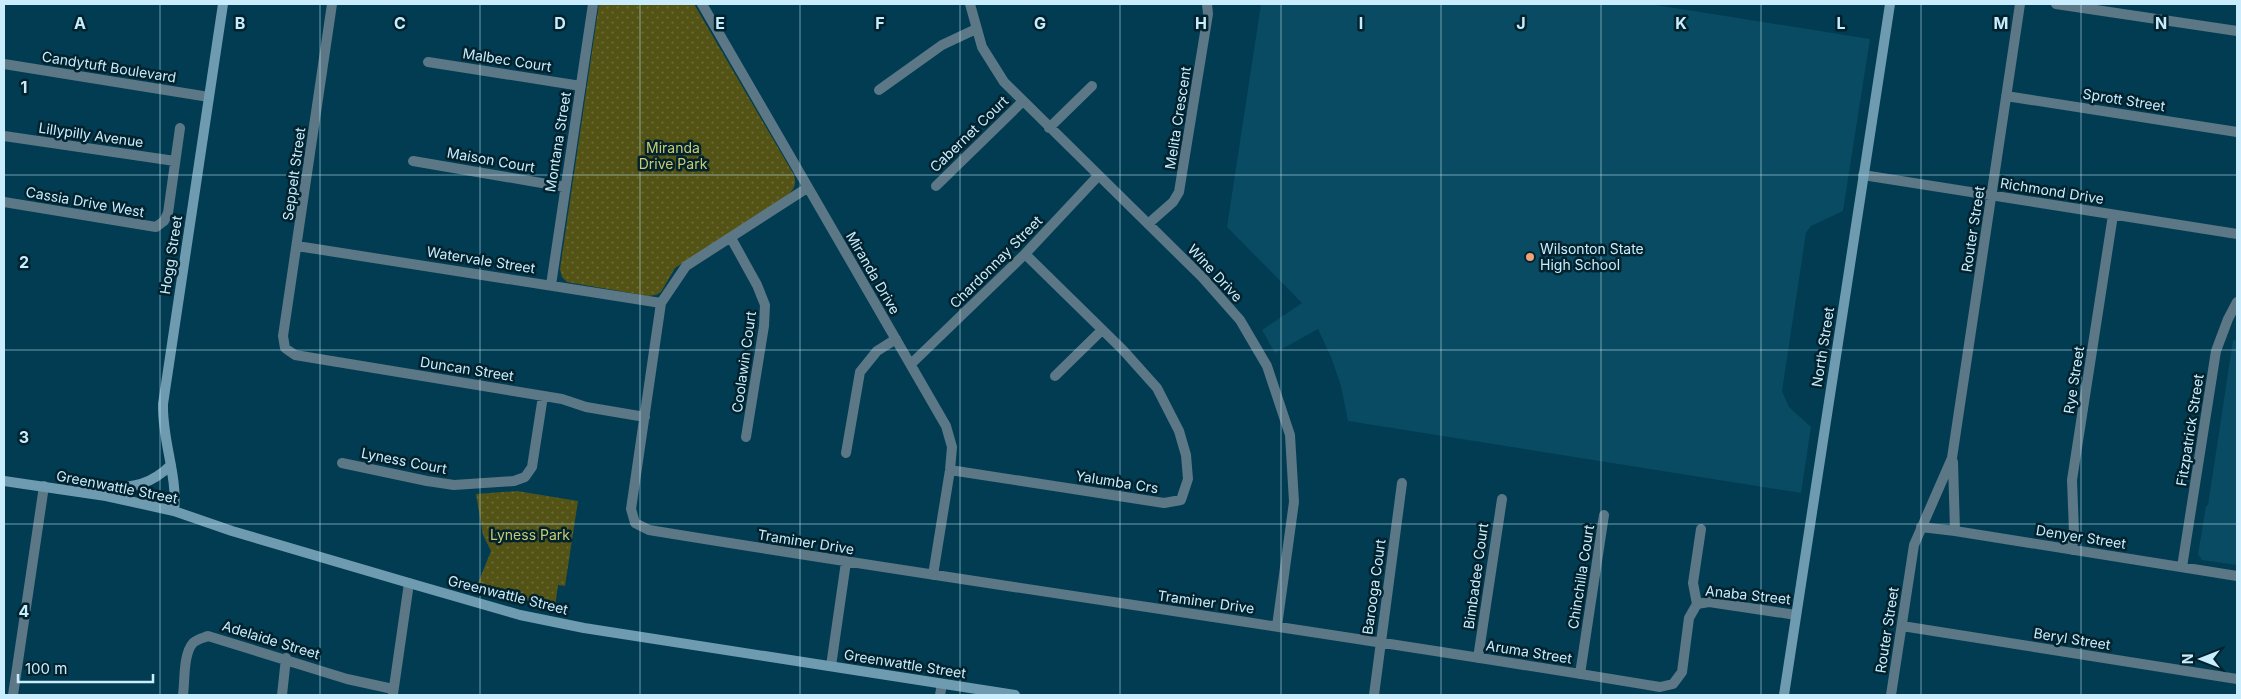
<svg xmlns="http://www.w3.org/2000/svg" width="2241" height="699" font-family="Inter,sans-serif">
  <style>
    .built { fill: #084b62 }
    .park { fill: url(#park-dots) }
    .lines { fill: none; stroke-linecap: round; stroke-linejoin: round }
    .street { stroke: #5c7785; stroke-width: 10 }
    .secondary { stroke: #6f9bb0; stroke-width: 10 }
    .grid { fill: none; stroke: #caedfe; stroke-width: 1; stroke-opacity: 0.55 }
    .poi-dot { fill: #f0a378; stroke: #02222e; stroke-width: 2 }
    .labels { text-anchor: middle; stroke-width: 5; stroke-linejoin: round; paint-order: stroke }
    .street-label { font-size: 14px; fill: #caedfe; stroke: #02222e }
    .park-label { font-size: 14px; fill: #cacb71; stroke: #02222e }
    .poi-label { font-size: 14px; fill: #caedfe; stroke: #02222e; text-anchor: start }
    .grid-label { font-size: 16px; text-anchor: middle; font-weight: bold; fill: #caedfe; stroke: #02222e; stroke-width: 5; stroke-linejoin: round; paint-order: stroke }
  </style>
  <defs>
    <pattern id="park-dots" width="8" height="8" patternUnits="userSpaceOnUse" patternTransform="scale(1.25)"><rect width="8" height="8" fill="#535316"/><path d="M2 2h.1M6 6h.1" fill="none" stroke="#6a6c39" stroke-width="1.8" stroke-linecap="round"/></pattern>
  </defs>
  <rect width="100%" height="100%" fill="#013c52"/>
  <path class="built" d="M1261 4H1650L1870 39 1843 211 1811 226 1806 233 1782 391 1789 407 1811 427 1801 493 1348 421 1341 386 1331 357 1318 329 1275 353 1262 330 1302 303 1227 227Z
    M2233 340 2237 341V565L2202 560 2198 554 2206 506 2208 505Z"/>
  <path class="park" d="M599 4H694L794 175C797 185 794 189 787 196L675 268 661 292 656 295 648 296 567 282 562 277 560 269Z
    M517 491 578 501 565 586 558 585 555 607 476 588 491 551 483 535 476 494Z"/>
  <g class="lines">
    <path class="street" d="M332 4 283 336 285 348 295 355 562 399 586 407 645 417
      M702 4 946 426 952 447 950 470 933 575
      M970 4 982 47 1004 82 1202 277 1240 320 1267 366 1290 435 1294 502 1277 626
      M2056 4 2237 31
      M428 62 581 86
      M4 64 209 97
      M879 90 942 45 976 29
      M2006 96 2237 132
      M1049 128 1092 86
      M4 136 175 161
      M413 161 565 187
      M1863 175 2237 234
      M936 186 1022 102
      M807 188 686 266 661 303 631 509 635 523 649 530C985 585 1323 631 1660 687L1673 684 1682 672 1689 618 1697 604
      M4 202 156 227 164 221 168 213 180 128
      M1148 224 1173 202 1179 192 1208 14 1207 4
      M731 238 757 285 765 305 764 326 746 437
      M297 246 661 303
      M551 285 593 4
      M911 364 1025 254 1098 176
      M1055 376 1102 330
      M846 453 860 372 877 351 896 339
      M1953 462 1955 531
      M342 463 427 481 454 485 514 481 525 477 532 467 543 396
      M950 470 1164 503 1181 500 1188 479 1186 455 1179 431 1157 388 1123 350 1025 254
      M1921 527 1955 531 2237 576
      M2072 550 2074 532 2072 480 2113 215
      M2182 567 2216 351 2228 319 2237 302
      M1697 604 1709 602 1796 615
      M1697 604 1693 583 1701 529
      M1902 626 2237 679
      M1478 658 1502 499
      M831 666 846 562
      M1580 674 1604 515
      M393 694 409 583
      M13 695 44 486
      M183 695C185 681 183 654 193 643 197 639 203 638 208 636L347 679 393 689
      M282 695 286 658
      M940 695 942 684
      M1374 695 1402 483
      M1891 695 1914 545 1952 458 2020 4"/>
    <path class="secondary" d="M4 481 106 496 174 511 232 531 409 583 520 615 584 628 1015 695
      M91 490C125 486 144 491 171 465
      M174 511C178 476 162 441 163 404L223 4
      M1784 695 1890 4"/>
  </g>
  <path class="grid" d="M160 4V695M320 4V695M480 4V695M640 4V695M800 4V695M960 4V695M1120 4V695M1281 4V695M1441 4V695M1601 4V695M1761 4V695M1921 4V695M2081 4V695M4 175H2237M4 350H2237M4 524H2237"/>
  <circle class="poi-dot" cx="1530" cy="257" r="5"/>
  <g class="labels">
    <g class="street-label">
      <text transform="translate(507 60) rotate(9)" y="5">Malbec Court</text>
      <text transform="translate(109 67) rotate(9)" y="5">Candytuft Boulevard</text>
      <text transform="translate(2124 100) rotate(9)" y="5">Sprott Street</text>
      <text transform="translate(1178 118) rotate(-81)" y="5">Melita Crescent</text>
      <text transform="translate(969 134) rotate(-44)" y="5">Cabernet Court</text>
      <text transform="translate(91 135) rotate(8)" y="5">Lillypilly Avenue</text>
      <text transform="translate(558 142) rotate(-81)" y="5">Montana Street</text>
      <text transform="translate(491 160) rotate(10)" y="5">Maison Court</text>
      <text transform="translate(294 174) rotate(-82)" y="5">Seppelt Street</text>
      <text transform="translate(2052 191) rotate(9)" y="5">Richmond Drive</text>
      <text transform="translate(85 202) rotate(10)" y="5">Cassia Drive West</text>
      <text transform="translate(1973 229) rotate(-81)" y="5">Router Street</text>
      <text transform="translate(171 255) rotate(-81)" y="5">Hogg Street</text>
      <text transform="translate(481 260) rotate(9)" y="5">Watervale Street</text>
      <text transform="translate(996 262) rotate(-45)" y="5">Chardonnay Street</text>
      <text transform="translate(873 273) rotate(60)" y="5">Miranda Drive</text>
      <text transform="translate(1215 273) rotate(47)" y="5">Wine Drive</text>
      <text transform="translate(1823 347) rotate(-81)" y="5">North Street</text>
      <text transform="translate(744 362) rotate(-82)" y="5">Coolawin Court</text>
      <text transform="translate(467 369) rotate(9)" y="5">Duncan Street</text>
      <text transform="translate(2074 380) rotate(-81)" y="5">Rye Street</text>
      <text transform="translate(2190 430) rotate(-81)" y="5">Fitzpatrick Street</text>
      <text transform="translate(404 461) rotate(11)" y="5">Lyness Court</text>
      <text transform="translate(1117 482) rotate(9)" y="5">Yalumba Crs</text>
      <text transform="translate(117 487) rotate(11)" y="5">Greenwattle Street</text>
      <text transform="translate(2081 537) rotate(9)" y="5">Denyer Street</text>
      <text transform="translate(806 542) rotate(9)" y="5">Traminer Drive</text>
      <text transform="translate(1476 576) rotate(-82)" y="5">Bimbadee Court</text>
      <text transform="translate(1581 577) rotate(-81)" y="5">Chinchilla Court</text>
      <text transform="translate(1374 587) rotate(-82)" y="5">Barooga Court</text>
      <text transform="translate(508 595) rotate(14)" y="5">Greenwattle Street</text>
      <text transform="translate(1748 595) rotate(6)" y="5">Anaba Street</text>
      <text transform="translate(1206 602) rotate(8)" y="5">Traminer Drive</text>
      <text transform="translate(1887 630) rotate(-81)" y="5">Router Street</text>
      <text transform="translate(2072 639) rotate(9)" y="5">Beryl Street</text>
      <text transform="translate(271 640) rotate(17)" y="5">Adelaide Street</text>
      <text transform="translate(1529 652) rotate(9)" y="5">Aruma Street</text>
      <text transform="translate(905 664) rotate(9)" y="5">Greenwattle Street</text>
    </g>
    <g class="park-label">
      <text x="673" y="153">Miranda<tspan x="673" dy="16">Drive Park</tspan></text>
      <text x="530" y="540">Lyness Park</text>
    </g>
    <g class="poi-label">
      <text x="1540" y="254">Wilsonton State<tspan x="1540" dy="16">High School</tspan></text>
    </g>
  </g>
  <g class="grid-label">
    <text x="80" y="29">A</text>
    <text x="240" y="29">B</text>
    <text x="400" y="29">C</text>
    <text x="560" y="29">D</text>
    <text x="720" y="29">E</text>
    <text x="880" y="29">F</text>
    <text x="1040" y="29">G</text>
    <text x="1201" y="29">H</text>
    <text x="1361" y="29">I</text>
    <text x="1521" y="29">J</text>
    <text x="1681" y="29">K</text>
    <text x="1841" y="29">L</text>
    <text x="2001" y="29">M</text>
    <text x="2161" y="29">N</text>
    <text x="24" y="93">1</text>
    <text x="24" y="268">2</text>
    <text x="24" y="443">3</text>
    <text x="24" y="617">4</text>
  </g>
  <rect width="2241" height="699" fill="none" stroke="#caedfe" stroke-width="10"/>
  <g transform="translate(2201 659) rotate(270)" stroke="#02222e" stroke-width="4" paint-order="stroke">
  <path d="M0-4L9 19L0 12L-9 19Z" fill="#caedfe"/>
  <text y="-8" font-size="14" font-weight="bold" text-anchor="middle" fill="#caedfe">N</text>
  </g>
  <path d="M18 674v8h135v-8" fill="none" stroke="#caedfe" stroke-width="2.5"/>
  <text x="25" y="674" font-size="15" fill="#caedfe" stroke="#02222e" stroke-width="4" paint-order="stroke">100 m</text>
</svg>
